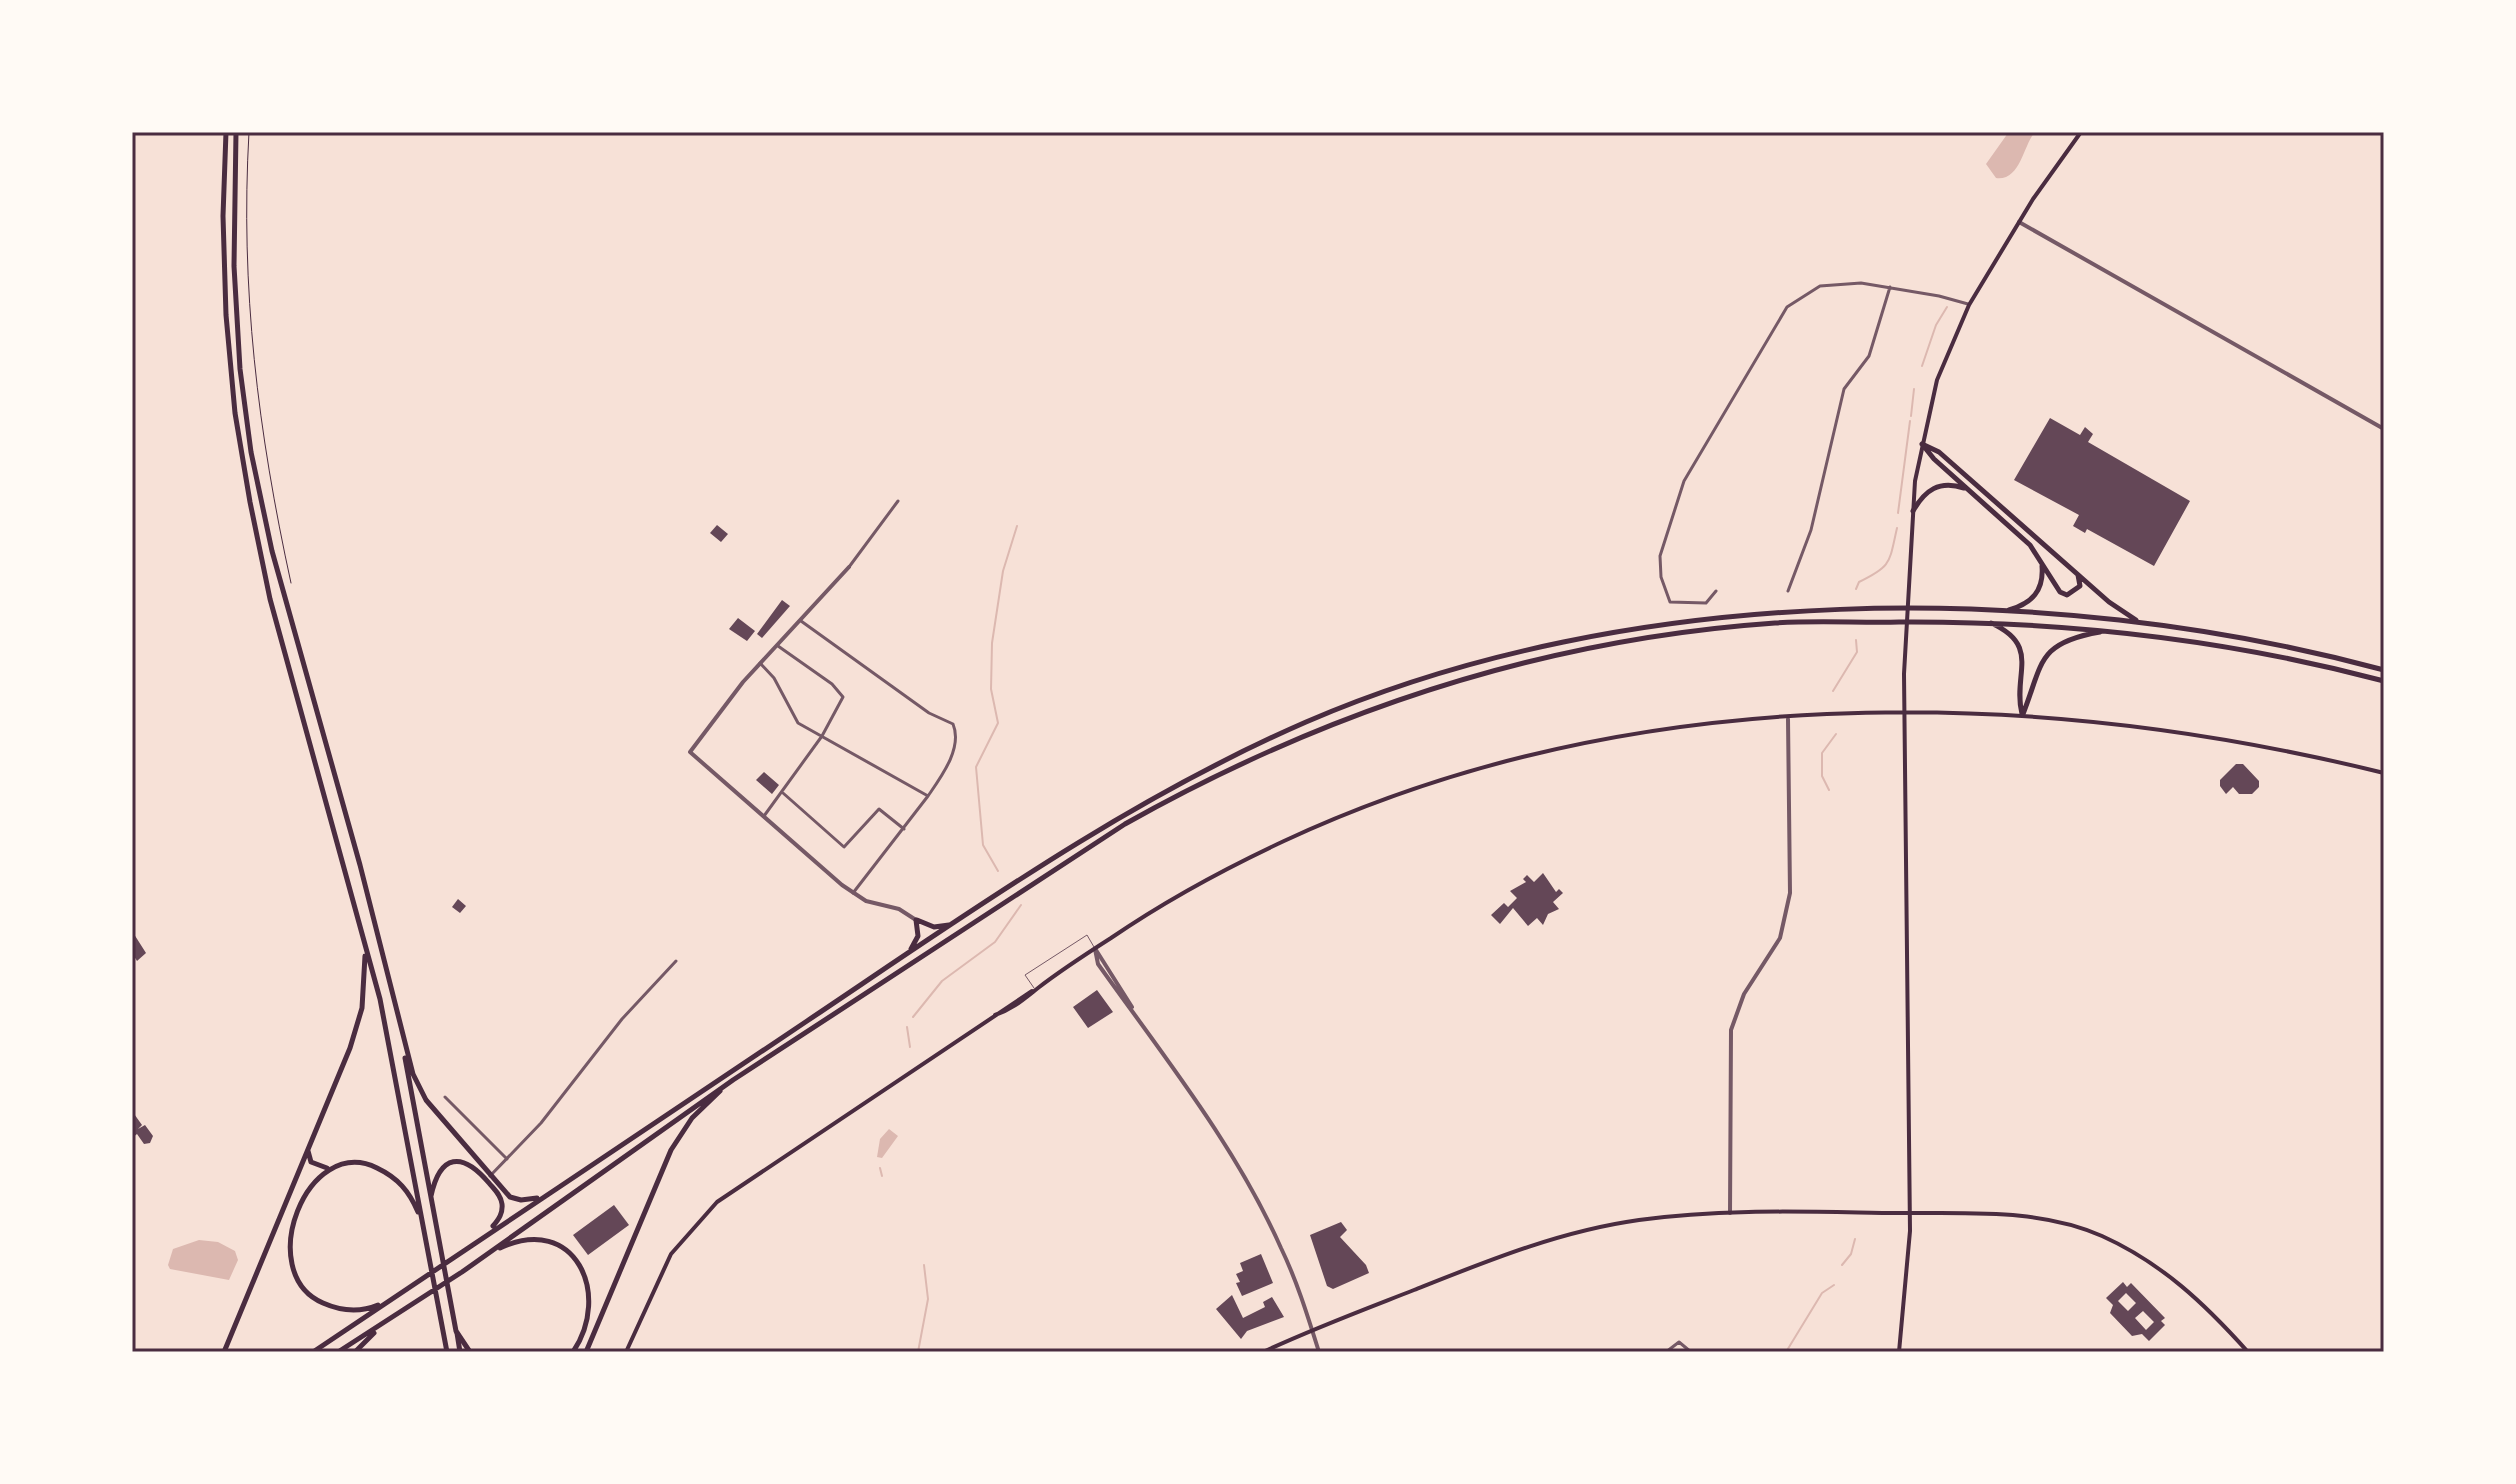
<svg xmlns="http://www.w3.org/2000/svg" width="2516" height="1484" font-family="'Exo 2',sans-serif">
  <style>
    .water { fill: #dcb8b0 }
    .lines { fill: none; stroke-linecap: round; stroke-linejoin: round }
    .stream { stroke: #dcb8b0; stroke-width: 2 }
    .building { fill: #644757; fill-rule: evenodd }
    .path { stroke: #4a2c40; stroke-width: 1 }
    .service { stroke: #755966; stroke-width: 1 }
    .minor { stroke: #755966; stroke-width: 3 }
    .tertiary { stroke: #755966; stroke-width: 4 }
    .secondary { stroke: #4a2c40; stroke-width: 4 }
    .primary { stroke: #4a2c40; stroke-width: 5 }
    .trunk { stroke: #4a2c40; stroke-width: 5 }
    .neatline { fill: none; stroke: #4a2c40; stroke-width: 3 }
  </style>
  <rect width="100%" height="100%" fill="#f7e1d7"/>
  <path class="water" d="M2035 132C2023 145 2021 181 1996 178L1986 164 2008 133Z
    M889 1129 898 1136 882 1158 877 1157 880 1139Z
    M199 1240 218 1242 235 1251 238 1260 229 1280 170 1269 168 1265 173 1249Z"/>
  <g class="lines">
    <path class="stream" d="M1922 366 1936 325 1947 307
      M1911 416 1914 389
      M1898 513 1910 421
      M1856 589 1859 582C1892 566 1889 563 1897 528
      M1833 691 1857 652 1856 640
      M1829 790 1822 776V753L1836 734
      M998 871 983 845 976 767 998 723 991 689 992 643 1003 571 1017 526
      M913 1017 942 981 995 942 1021 905
      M907 1027 910 1047
      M880 1168 882 1176
      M1842 1265 1851 1254 1855 1239
      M918 1352 928 1299 924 1265
      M1786 1352 1822 1293 1834 1285"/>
  </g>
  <path class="building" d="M2050 418 2080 435 2085 427 2093 434 2088 442 2190 501 2154 566 2087 529 2085 533 2073 526 2079 515 2014 480Z
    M717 525 728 534 721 542 710 533Z
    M782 600 790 606 762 638 757 634Z
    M738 618 755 631 747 641 729 629Z
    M2236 764H2243L2259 781V787L2252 794H2239L2233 787 2226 794 2220 786V780Z
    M764 772 779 785 772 794 756 780Z
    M1543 873 1556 892 1559 889 1563 893 1553 902 1559 909 1548 914 1543 925 1537 918 1528 926 1513 908 1500 924 1491 915 1504 903 1508 907 1517 898 1510 891 1526 882 1523 879 1527 875 1534 882Z
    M458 899 466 906 460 913 452 907Z
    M132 931 146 953 137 961 132 953Z
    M1097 990 1113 1012 1088 1028 1073 1007Z
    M132 1111 142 1125 138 1129 145 1125 153 1136 150 1143 144 1144 137 1134 132 1138Z
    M614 1205 629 1225 588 1255 573 1235Z
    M1341 1222 1347 1230 1340 1237 1366 1265 1369 1273 1333 1289 1327 1286 1310 1235Z
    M1261 1254 1273 1283 1242 1296 1236 1283 1240 1282 1236 1274 1243 1271 1240 1263Z
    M2123 1282 2127 1287 2131 1283 2165 1318 2161 1321 2165 1325 2149 1341 2142 1334 2132 1336 2110 1313 2113 1305 2106 1298ZM2126 1293 2136 1303 2128 1311 2118 1301ZM2143 1311 2154 1322 2146 1330 2135 1318Z
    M1232 1295 1243 1318 1265 1307 1263 1302 1272 1297 1284 1317 1247 1331 1241 1339 1216 1309Z"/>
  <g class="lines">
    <path class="path" d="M249 132C240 288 258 432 291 583"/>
    <path class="service" d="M1034 988 1025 975 1087 935 1094 947"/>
    <path class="minor" d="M849 567 898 501
      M1716 591 1706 603 1670 602 1661 577 1660 556 1684 481 1787 307 1820 286 1861 283 1939 296 1968 304
      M1788 591 1811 530 1844 389 1869 356 1890 287
      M760 663 774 678 798 723 928 796C941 777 963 748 953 724L929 713 801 621
      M783 793 844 847 879 809 904 829
      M764 816 822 736 843 697 832 684 778 646
      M853 893 928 796
      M445 1097 507 1159
      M490 1176 541 1123 622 1019 676 961
      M1666 1352 1679 1342 1691 1352"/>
    <path class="tertiary" d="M2019 222 2384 429
      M849 567 743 682 690 752 842 885 866 901 899 909 916 920
      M1095 949 1098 964C1162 1054 1236 1146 1281 1248 1297 1281 1308 1317 1319 1352
      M1096 950 1132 1007
      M1730 1213 1731 1030 1744 994 1780 938 1790 893 1788 719"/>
    <path class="secondary" d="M995 1015C1013 1009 1024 999 1038 988 1061 970 1086 954 1111 938 1165 901 1224 869 1284 841 1625 682 2024 684 2384 773
      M626 1352 671 1254 717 1202 1032 991
      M1263 1352C1312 1329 1363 1310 1414 1290 1487 1261 1560 1231 1639 1220 1725 1208 1813 1212 1899 1213 1967 1214 2039 1208 2102 1236 2162 1263 2205 1304 2248 1352
      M1899 1352 1910 1231 1904 674 1915 481 1937 380 1969 305 2033 199 2081 132"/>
    <path class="primary" d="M457 1333 460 1352"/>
    <path class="trunk" d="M226 132 223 216 226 315 235 413 250 502 270 599 380 999 447 1352
      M236 132 234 266 240 369 251 452 272 551 360 865 413 1074 426 1100 510 1197 521 1200 537 1198
      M1922 444 1939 452 2109 602 2136 620
      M1922 444 1934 459 2030 545 2060 592 2067 595 2080 586 2078 575
      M1913 511C1925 490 1939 480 1964 488
      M2009 610C2032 603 2044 591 2042 566
      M1991 623C2042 646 2012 674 2022 714
      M2023 714C2043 664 2036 643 2100 632
      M917 920 934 927 949 925
      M911 949 918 936 916 920
      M405 1058 456 1331 470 1352
      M308 1151 311 1162 327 1168
      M431 1196C440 1154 462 1151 489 1183 494 1189 501 1195 502 1204 503 1213 499 1219 493 1226
      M500 1248C575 1213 612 1294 573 1352
      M378 1305C359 1313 341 1311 323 1303 253 1273 307 1133 377 1168 398 1178 409 1191 418 1212
      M224 1352 350 1048 362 1008 365 956
      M313 1352C477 1241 643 1132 807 1021 968 913 1127 800 1306 722 1629 582 2048 579 2384 670
      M338 1352 462 1272 733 1080 1125 824C1326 711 1545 639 1775 623 1817 620 1858 623 1899 622 2063 621 2226 639 2384 681
      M355 1352 374 1333
      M586 1352 671 1150 692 1118 720 1091"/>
  </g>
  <rect width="2516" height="1484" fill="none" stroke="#fffaf5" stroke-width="268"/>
  <rect x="134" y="134" width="2248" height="1216" class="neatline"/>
</svg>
